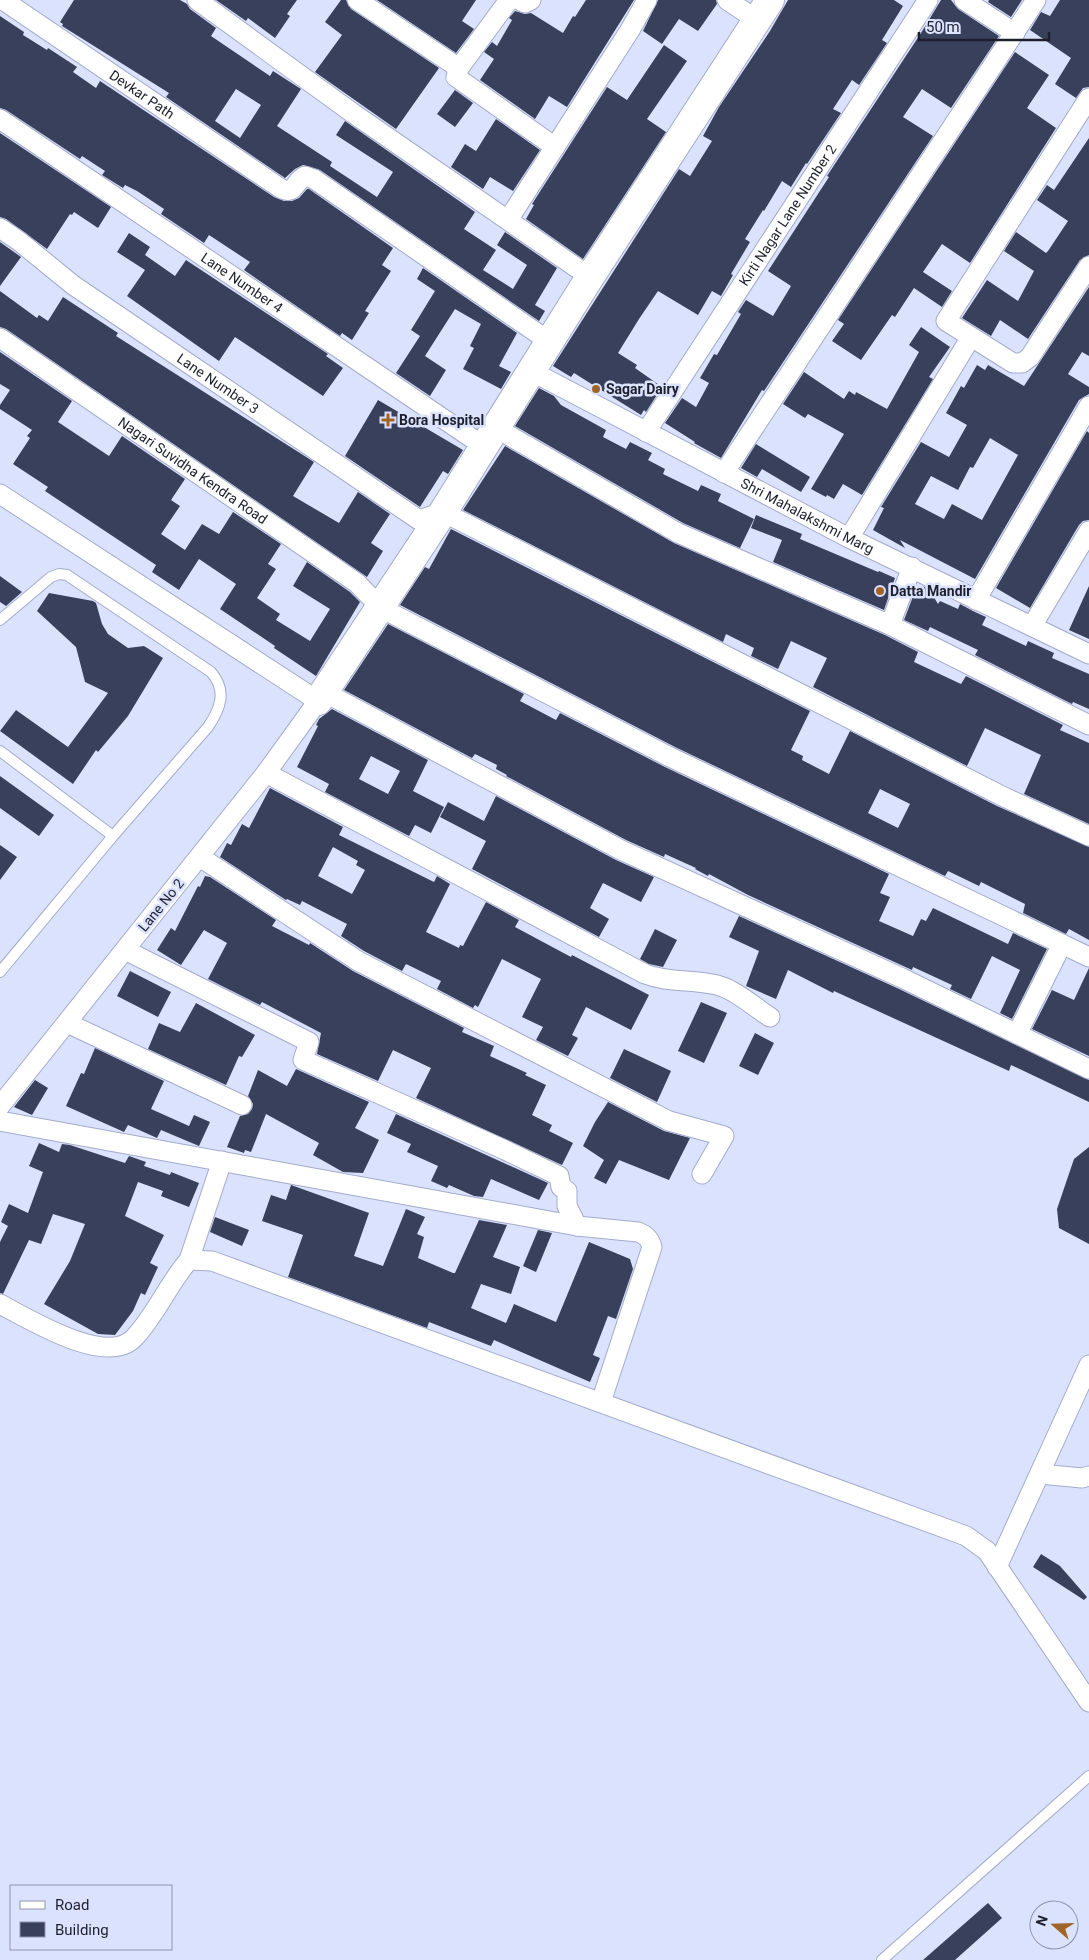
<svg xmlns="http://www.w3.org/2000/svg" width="1089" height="1960" font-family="Roboto,sans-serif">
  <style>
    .building { fill: #39405b; fill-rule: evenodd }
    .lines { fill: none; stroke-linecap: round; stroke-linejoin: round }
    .lane-casing { stroke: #a2abcb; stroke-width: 12 }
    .street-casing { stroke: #a2abcb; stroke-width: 21 }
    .secondary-casing { stroke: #a2abcb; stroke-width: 30 }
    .lane { stroke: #fff; stroke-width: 10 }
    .street { stroke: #fff; stroke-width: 19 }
    .secondary { stroke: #fff; stroke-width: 28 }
    .poi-dot { fill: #a06526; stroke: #dbe2fe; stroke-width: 2 }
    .labels { text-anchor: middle; stroke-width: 5; stroke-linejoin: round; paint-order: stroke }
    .street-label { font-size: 14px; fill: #1d202c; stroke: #dbe2fe }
    .poi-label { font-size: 14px; font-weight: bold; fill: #1d202c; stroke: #dbe2fe; text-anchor: start }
  </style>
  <rect width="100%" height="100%" fill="#dbe2fe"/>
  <path class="building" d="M74 0H180L187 4 190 9 216 28 211 36 270 76 273 71 301 89 277 126 332 162 330 166 377 197 393 172 336 135 345 121 475 212 464 229 496 250 483 270 513 289 527 265 497 245 505 232 557 268 535 305 545 311 539 321 320 170 303 165 295 169 285 178 166 97 169 93 62 26 63 24 60 22ZM236 89 261 105 240 138 215 121Z
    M216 0H297L287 14 290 16 275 38 248 18 246 21Z
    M341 0H346L351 9 439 68 396 129 315 72 342 35 325 22Z
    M377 0H476L462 21 474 29 456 53Z
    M586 0H634L567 107 549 96 535 119 480 80 494 59 484 52 492 42 497 46 512 20 509 18 515 11 525 14 531 13 563 33 573 16 575 17Z
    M658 0H716L717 4 698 31 679 19 662 44 643 31Z
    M788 0H894L903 6 882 40 887 43 859 85 852 80 833 109 841 113 807 164 806 163 791 187 782 181 764 211 763 210 745 239 750 242 731 274 733 275 721 296 712 291 698 315 658 291 639 319 618 353 637 365 635 368 662 387 646 412 644 410 641 415 574 373 571 377 553 366 679 169 690 176 712 141 703 136 719 107 770 31Z
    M941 0H951L958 9 999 36 951 108 922 89 903 117 933 136 764 391 762 390 721 458 694 443 695 442 665 423 682 398 696 407 709 383 700 378 714 354 717 355 741 314 738 312 746 300 773 316 791 286 768 271 829 177 827 176 921 33Z
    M989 0H1022L1011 17 988 2Z
    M1060 0H1089V87L1083 88 1076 98 1055 84 1071 58 1030 30 1041 12 1050 16Z
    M0 16 24 32 23 35 47 50 48 48 77 67 73 72 96 88 100 81 274 197 284 201H292L299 198 307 189H309L393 248 382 265 391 271 365 311 369 313 352 340 342 333 340 336 244 270 250 262 209 235 204 243 161 214 164 209 137 191 125 185 123 188 102 175 105 171 82 156 80 159 6 110 0 108Z
    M664 45 687 61 647 119 666 132 583 259 526 219 534 205 532 204 607 87 627 100Z
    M1015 52 1049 75 1027 108 1056 128 970 263 942 244 923 272 952 291 942 307 914 288 895 317 892 315 861 360 832 341 844 324 838 320Z
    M455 90 473 103 455 127 437 114Z
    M496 119 540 150 513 191 490 177 483 189 451 167 465 144 476 151Z
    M0 133 111 207 98 228 74 212 72 215 70 214 47 249 6 219 0 217Z
    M1089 138V255L1080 260 1028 339 1000 320 991 336 962 318 987 280 1018 301 1034 271 1004 251 1016 232 1046 253 1048 251 1068 221 1037 200 1047 185 1054 190Z
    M129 233 150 247 145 255 175 276 186 260 328 354 326 356 343 368 323 396 235 337 219 361 127 296 145 270 117 252Z
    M0 242 21 257 0 286Z
    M423 268 517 333 499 366 511 372 501 389 463 369 474 348 470 346 481 324 455 309 425 356 446 370 430 396 396 373 420 336 411 330 435 291 417 279Z
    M1089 287V356L1082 352 1068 374 1089 387V394L1079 400 975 579 900 540 905 548 873 530 884 508 881 507 921 442 949 457 967 425 946 413 961 386 964 388 977 365 985 370 988 365 1024 386ZM990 438 1018 455 982 520 952 504 944 519 915 504 931 476 958 490 970 467 973 468Z
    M0 291 37 318 39 315 48 321 63 297 118 333 116 336 314 462 293 496 339 523 358 492 390 514 371 543 383 551 367 577 6 329 0 327Z
    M921 327 950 347 929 377 933 379 862 495 843 484 834 499 827 495 826 497 811 489 844 434 808 414 805 418 783 404 804 372 844 399 849 391 855 395 856 392 887 409 919 352 909 345Z
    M0 352 72 401 58 422 109 456 122 436 185 479 171 500 180 506 161 534 185 550 202 524 219 534 233 512 281 544 268 564 276 569 257 598 280 614 276 620 310 641 330 609 293 586 307 562 350 592 360 602 316 676 274 648 275 646 220 609 236 584 199 559 179 590 152 572 156 565 45 491 48 487 13 464 30 438 27 436 32 430 0 409V405L10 390 0 384Z
    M539 388 554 396 561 405 606 430 603 437 626 449 630 442 652 453 648 460 665 469 663 474 698 491 701 485 721 494 718 501 754 519 740 548 683 523 515 426Z
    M378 400 463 450 448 474 443 471 420 507 345 456Z
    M1087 431 1089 433V520L1083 521 1079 525 1030 608 996 588Z
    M756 444 810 477 801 492 762 469 757 477 741 468Z
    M505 446 674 543 885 635 918 652 914 662 961 684 966 676 1063 725 1060 730 1089 743V824L1024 794 1041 755 985 728 967 766 813 687 827 658 791 641 778 669 751 656 754 648 726 634 723 642 463 510Z
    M756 515 802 534 800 539 878 572 879 571 895 578 884 610 773 562 782 540 751 528Z
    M451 529 810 711 791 750 803 756 802 760 829 774 850 731 997 806 1089 847V940L1069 929 1066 934 1023 913 1025 904 981 882 979 886 948 871 945 876 675 747 400 605 425 567 429 569ZM880 789 910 804 898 828 868 813Z
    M0 576 22 592 6 606 0 602Z
    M917 586H922L929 589 938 604 940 601 958 609 960 604 973 611 986 617 982 625 1026 646 1028 641 1054 653 1052 658 1089 674V709L1073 702 1072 704 975 655 978 650 930 627 928 631 904 620Z
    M1089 586V639L1069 630Z
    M49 593 93 601 96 603 102 624 108 634 128 648 144 646 163 658 128 716 98 752 96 750 73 784 0 731 16 710 68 747 108 693 85 682 76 647 37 611Z
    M388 624 524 694 520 701 556 720 560 713 665 767 889 874 880 893 890 897 879 921 913 936 921 919 926 921 933 908 1008 944 1013 933 1047 949 1012 1019 1000 1013 1020 970 992 956 971 999 950 989 952 985 913 967 912 970 748 895 709 874 708 876 695 869 696 868 665 854 664 857 626 840 506 776 507 775 496 769 497 765 475 754 472 758 344 690Z
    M332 709 428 760 413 791 444 807 431 833 415 825 409 836 325 792 329 784 297 767 318 726 316 725 319 719ZM371 756 400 771 388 794 359 779Z
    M0 776 54 815 39 836 0 808Z
    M270 788 343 827 339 835 434 882 437 876 450 884 426 932 459 948 460 945 463 946 486 902 519 920 515 927 571 957 572 955 649 995 631 1030 586 1007 572 1035 578 1038 568 1056 536 1040 543 1027 522 1017 541 979 502 959 478 1007 475 1005 473 1008 437 989 441 981 406 964 402 971 364 951 341 936 347 924 302 901 300 905 287 899 286 900 220 857 227 843 231 845 242 824 249 828ZM333 847 358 861 356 865 365 870 352 894 318 876Z
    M496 796 616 860 654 877 641 902 603 883 590 908 609 919 599 937 472 869 486 841 440 817 448 802 484 821Z
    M0 845 17 857 0 880Z
    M205 876 210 877 276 920 272 926 309 945 310 943 353 971 464 1028 462 1032 494 1046 490 1056 527 1073 525 1075 546 1085 532 1115 552 1125 549 1131 573 1143 562 1165 416 1098 431 1068 393 1050 378 1081 317 1054 321 1033 262 1002 260 1005 208 979 227 943 204 930 181 965 157 950 171 928 175 931 198 886 200 887Z
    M739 916 897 988 1089 1080V1102L1011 1065 1009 1071 834 991 833 993 788 970 776 999 746 986 759 951 729 937Z
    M655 929 677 940 663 967 649 964 640 959Z
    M1089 968V1056L1032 1029 1052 990 1074 1000Z
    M130 971 171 992 158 1017 117 996Z
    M701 1002 727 1013 704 1063 678 1051Z
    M196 1003 255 1035 242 1057 239 1056 226 1085 148 1049 159 1023 180 1032Z
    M755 1033 774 1043 758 1075 739 1066Z
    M95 1048 164 1081 151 1109 189 1126 194 1115 210 1122 199 1146 161 1130 157 1138 128 1125 124 1132 66 1106 81 1073 84 1074Z
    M624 1049 671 1071 657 1102 610 1078Z
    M296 1069 369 1102 355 1128 379 1140 363 1173 343 1172 313 1155 319 1143 266 1114 251 1152 245 1150 244 1153 227 1147 240 1116 248 1114 252 1109 253 1104 248 1096 258 1070 287 1086Z
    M35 1080 48 1088 32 1115 14 1107Z
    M608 1102 664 1131 690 1138 669 1180 619 1160 606 1184 594 1178 604 1160 583 1146 595 1122Z
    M396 1114 548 1183 539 1200 491 1179 483 1197 474 1196 449 1185 447 1188 431 1181 438 1166 407 1152 411 1144 387 1133Z
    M39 1143 59 1152 62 1144 70 1145 125 1163 129 1156 146 1162 144 1166 170 1175 171 1172 199 1183 189 1207 161 1196 163 1191 138 1182 125 1216 164 1235 150 1263 158 1267 145 1295 141 1293 133 1311 115 1335 98 1334 44 1304 70 1261 85 1224 53 1214 41 1244 29 1240 3 1294 0 1293V1242L8 1226 1 1222 9 1204 28 1213 43 1172 29 1166Z
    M1089 1147V1244L1059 1228 1057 1209 1074 1159Z
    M291 1185 369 1213 354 1256 383 1266 406 1209 425 1217 417 1234 424 1237 418 1258 453 1273H455L479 1220 507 1225 493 1257 520 1267 511 1294 481 1284 471 1308 506 1323 514 1304 556 1322 589 1242 630 1259 633 1269 616 1319 608 1316 593 1355 600 1358 590 1382 494 1340 491 1346 429 1322 427 1328 288 1277 303 1235 262 1221 271 1195 286 1200Z
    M215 1217 249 1230 242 1246 210 1232Z
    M538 1230 552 1233 536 1272 523 1266Z
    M1041 1554 1060 1566 1087 1597 1084 1600 1033 1567Z
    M988 1903 1002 1918 955 1960H923Z"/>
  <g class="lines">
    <defs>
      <path id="lane" d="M0 620 51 577 59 574 67 575 211 672C227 690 221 708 208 727L113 836 0 972
        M0 751 113 836
        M882 1960 1089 1776"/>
      <g id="street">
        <path id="s1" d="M3 0 280 188C296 196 293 182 305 176L314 179 550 342"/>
        <path d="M197 0 354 114 590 277"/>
        <path d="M357 0 459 68"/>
        <path d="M509 0 459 68 456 77 555 147"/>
        <path d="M519 0 525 3 531 0"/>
        <path d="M727 0 757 20"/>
        <path d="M964 0 1015 33"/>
        <path d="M1089 98 946 321 1013 363H1022L1030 357 1089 266"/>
        <path id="s2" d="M0 119 485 447"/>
        <path d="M508 220 630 30 647 0"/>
        <path id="s3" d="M0 228 19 241 73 285 419 520 443 512 1002 796 1089 836"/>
        <path id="s4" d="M0 338 357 583 381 608 670 757 1089 957"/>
        <path id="s5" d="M531 371 849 538 1089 654"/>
        <path d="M496 428 678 533 890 625 1089 725"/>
        <path id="s6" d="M646 432 928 0"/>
        <path d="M724 473 1036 0"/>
        <path d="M0 494 318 701 266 773 0 1106"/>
        <path d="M849 538 971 337"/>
        <path d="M976 600 1089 406"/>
        <path d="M890 625 912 567"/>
        <path d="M1032 626 1089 531"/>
        <path d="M324 692 621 850 902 978 1089 1069"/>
        <path d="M266 773 645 974C668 983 693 979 717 985 736 990 754 1007 770 1017"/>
        <path d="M200 857 358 961 669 1121 724 1136 702 1174"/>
        <path d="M125 950 309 1042 303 1060 505 1150 555 1174 559 1176 561 1187 567 1191V1206L577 1226"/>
        <path d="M67 1023 242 1105"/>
        <path d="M1017 1034 1062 944"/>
        <path d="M0 1121 577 1226 638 1232C646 1235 650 1239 652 1247L601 1402"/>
        <path d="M189 1260 222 1161"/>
        <path d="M0 1304C29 1319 106 1367 134 1338 156 1315 168 1284 189 1260L212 1261 958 1533 966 1536 987 1551 1089 1702"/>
        <path d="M1040 1474 1082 1478 1089 1476"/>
        <path d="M997 1567 1089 1365"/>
      </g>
      <path id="secondary" d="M318 701 443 512 590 277 770 0"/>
    </defs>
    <use href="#lane" class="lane-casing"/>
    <use href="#street" class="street-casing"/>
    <use href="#secondary" class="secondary-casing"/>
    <use href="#lane" class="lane"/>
    <use href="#street" class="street"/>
    <use href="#secondary" class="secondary"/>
  </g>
  <g class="poi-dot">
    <circle cx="596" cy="389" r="5"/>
    <path d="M385.5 412.5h5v5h5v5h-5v5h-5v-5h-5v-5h5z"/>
    <circle cx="880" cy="591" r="5"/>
  </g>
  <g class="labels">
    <g class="street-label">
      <text dy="5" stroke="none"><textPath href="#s1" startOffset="168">Devkar Path</textPath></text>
      <text dy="5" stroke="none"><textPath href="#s6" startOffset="259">Kirti Nagar Lane Number 2</textPath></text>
      <text dy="5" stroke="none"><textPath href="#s2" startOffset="292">Lane Number 4</textPath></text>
      <text dy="5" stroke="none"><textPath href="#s3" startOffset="268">Lane Number 3</textPath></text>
      <text dy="5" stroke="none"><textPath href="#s4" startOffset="234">Nagari Suvidha Kendra Road</textPath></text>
      <text dy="5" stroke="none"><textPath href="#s5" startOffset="312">Shri Mahalakshmi Marg</textPath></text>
      <text transform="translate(161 905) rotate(-51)" y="5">Lane No 2</text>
    </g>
    <g class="poi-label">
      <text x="606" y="394">Sagar Dairy</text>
      <text x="399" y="425">Bora Hospital</text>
      <text x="890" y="596">Datta Mandir</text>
    </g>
  </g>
  <rect x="10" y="1885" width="162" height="65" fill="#dbe2fe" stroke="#8f94aa"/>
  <rect x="20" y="1901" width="25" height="8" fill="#ffffff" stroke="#8f94aa"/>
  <text x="55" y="1910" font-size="15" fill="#1d202c">Road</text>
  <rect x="20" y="1922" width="25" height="15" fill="#39405b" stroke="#8f94aa"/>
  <text x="55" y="1935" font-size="15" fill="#1d202c">Building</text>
  <g transform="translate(1054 1925) rotate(290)"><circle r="24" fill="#dbe2fe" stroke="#8f94aa"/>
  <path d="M0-4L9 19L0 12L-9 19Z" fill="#a06526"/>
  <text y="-8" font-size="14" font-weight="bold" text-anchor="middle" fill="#1d202c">N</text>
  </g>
  <path d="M919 32v8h130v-8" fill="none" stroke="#1d202c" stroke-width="2.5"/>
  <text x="926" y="32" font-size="15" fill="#1d202c" stroke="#dbe2fe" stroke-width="4" paint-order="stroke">50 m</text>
</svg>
